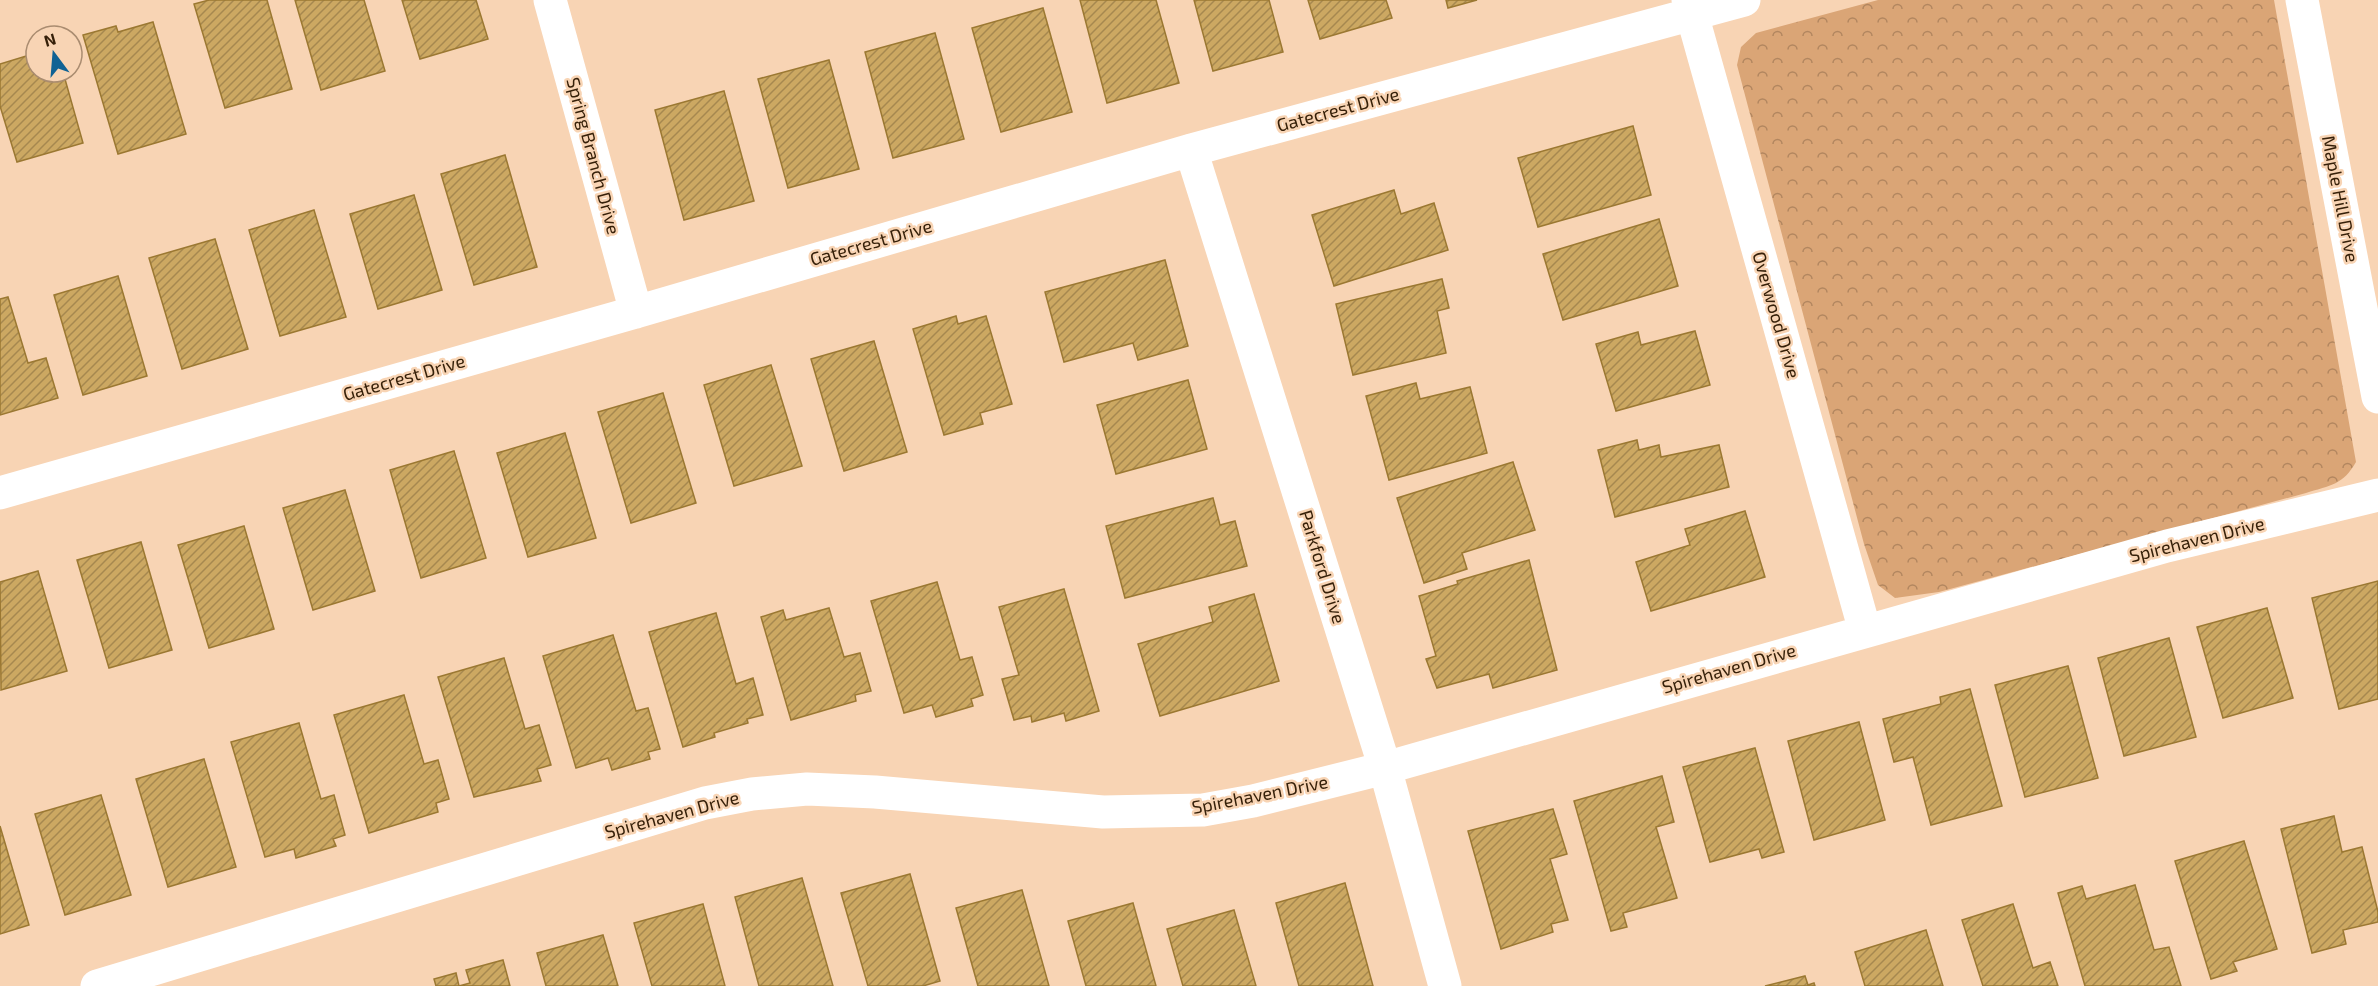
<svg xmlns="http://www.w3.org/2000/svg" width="2378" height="986" font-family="'Exo 2',sans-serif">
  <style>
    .forest { fill: url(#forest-crowns) }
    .building { fill: url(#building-hatch); stroke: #9b7832; stroke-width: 1.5 }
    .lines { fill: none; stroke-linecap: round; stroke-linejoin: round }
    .minor { stroke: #fff; stroke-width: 33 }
    .labels { text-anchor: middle; stroke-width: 5; stroke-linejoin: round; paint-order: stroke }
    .street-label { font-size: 18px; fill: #362009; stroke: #f8d4b4 }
  </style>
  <defs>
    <pattern id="forest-crowns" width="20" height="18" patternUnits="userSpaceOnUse" patternTransform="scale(1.5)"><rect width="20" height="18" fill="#daa576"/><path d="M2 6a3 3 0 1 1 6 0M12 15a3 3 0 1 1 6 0" fill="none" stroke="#b2865f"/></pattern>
    <pattern id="building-hatch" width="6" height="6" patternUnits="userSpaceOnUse" patternTransform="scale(1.5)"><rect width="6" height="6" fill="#cca862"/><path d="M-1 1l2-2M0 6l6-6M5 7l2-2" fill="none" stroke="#a6884f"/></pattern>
  </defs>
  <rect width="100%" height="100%" fill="#f8d4b4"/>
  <path class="forest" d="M1878 0H2274L2356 462C2343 485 2331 485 2306 493L1939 592 1895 598 1878 585 1864 544 1737 65 1741 47 1756 33Z"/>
  <path class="building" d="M209 0H267L292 89 225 108 194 4Z
    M295 0H364L385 71 321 90Z
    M402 0H476L488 39 420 59Z
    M1080 0H1156L1179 83 1107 103Z
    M1194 0H1269L1283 52 1213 71Z
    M1308 0H1386L1392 18 1320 39Z
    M1446 0H1477L1448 8Z
    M1043 8 1072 112 1001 132 972 28Z
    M153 22 186 134 118 154 83 35 116 26 118 32Z
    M935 33 964 139 893 158 865 52Z
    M36 53V72H63L83 143 17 162 0 106V64Z
    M829 60 859 169 788 188 758 79Z
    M724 91 754 201 684 220 655 110Z
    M1633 126 1651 195 1538 227 1518 158Z
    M505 155 537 267 474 285 441 174Z
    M1394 190 1401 214 1434 203 1448 250 1334 286 1312 215Z
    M414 195 442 290 378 309 350 214Z
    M314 210 346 317 280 336 249 230Z
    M1659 219 1678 286 1563 320 1543 254Z
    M215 239 248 349 182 369 149 258Z
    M1165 260 1188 346 1138 360 1133 343 1064 362 1045 292Z
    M118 276 147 376 83 395 54 295Z
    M1442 279 1449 308 1437 311 1446 353 1353 375 1336 304Z
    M8 297 28 363 46 358 58 398 0 415V299Z
    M956 316 958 324 986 316 1012 404 980 413 983 424 944 435 913 329Z
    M1695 331 1710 385 1616 411 1596 344 1638 332 1641 345Z
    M874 341 907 452 844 471 811 359Z
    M771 365 802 466 734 486 704 385Z
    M1188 380 1207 449 1116 474 1097 405Z
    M1416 383 1420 399 1470 387 1487 453 1389 480 1366 396Z
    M663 393 696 503 631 523 598 412Z
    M565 433 596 538 528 557 497 453Z
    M1637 440 1639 450 1659 445 1661 457 1719 445 1729 487 1615 517 1598 450Z
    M454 451 486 558 421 578 390 470Z
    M1513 462 1535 530 1462 553 1467 569 1424 583 1397 498Z
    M345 490 375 591 313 610 283 508Z
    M1213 498 1220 525 1235 521 1247 566 1125 598 1106 526Z
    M1745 511 1765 577 1651 611 1636 562 1690 545 1685 529Z
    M244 526 274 629 209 648 178 545Z
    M141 542 172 650 109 668 77 560Z
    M1529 560 1557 670 1493 688 1489 674 1437 688 1426 659 1436 656 1419 596 1458 584 1457 581Z
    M38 571 67 671 1 690 0 582Z
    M2378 581V699L2339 709 2312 598Z
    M937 582 960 660 972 657 983 695 971 699 973 706 936 717 932 705 904 713 871 601Z
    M1064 589 1099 711 1066 721 1064 713 1032 722 1031 716 1014 720 1002 679 1019 675 999 607Z
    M1254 594 1279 681 1160 716 1138 644 1213 622 1209 607Z
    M829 608 844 657 860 653 871 691 855 695 856 701 791 720 761 617 783 610 786 620Z
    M2267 608 2293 698 2223 718 2197 627Z
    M716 613 736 684 753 678 763 715 747 719 748 723 714 733 715 737 683 747 649 632Z
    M613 635 636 711 648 708 660 749 648 752 650 759 612 770 608 758 576 768 543 656Z
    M2169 638 2196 737 2124 756 2098 658Z
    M504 658 525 729 539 725 551 765 537 769 541 781 474 797 438 677Z
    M2068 666 2098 778 2025 797 1995 685Z
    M1970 689 2002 806 1931 825 1913 757 1894 762 1883 719 1941 704 1940 697Z
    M404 695 424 764 438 760 449 799 436 803 438 812 369 833 334 715Z
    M1859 722 1885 820 1814 840 1788 741Z
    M299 723 321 799 334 795 345 835 333 839 336 846 296 858 294 849 265 857 231 742Z
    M1755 748 1784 852 1762 858 1759 849 1710 862 1683 767Z
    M204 759 236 867 168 887 136 779Z
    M1662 776 1674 822 1656 827 1677 898 1623 913 1627 927 1611 931 1574 801Z
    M101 795 131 895 65 915 35 814Z
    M1553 809 1567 854 1550 859 1568 920 1551 924 1553 932 1501 949 1468 831Z
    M2334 816 2342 852 2362 847 2378 912V922L2343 930 2346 944 2312 953 2281 829Z
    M0 826 29 925 0 934Z
    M2244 841 2277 949 2233 962 2237 971 2211 979 2175 861Z
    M910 874 940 981 923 986H868L841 893Z
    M802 878 833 986H759L735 897Z
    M1345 883 1373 986H1299L1276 903Z
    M2135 885 2154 950 2169 947 2181 986H2085L2058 893 2082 886 2086 899Z
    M1022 890 1049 986H978L956 908Z
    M1133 903 1156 986H1086L1068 921Z
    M703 904 725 986H652L634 923Z
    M2013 904 2033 968 2050 962 2058 986H1983L1962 920Z
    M1234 910 1256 986H1183L1167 929Z
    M1926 930 1943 986H1865L1855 952Z
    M603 935 618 986H546L537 953Z
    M503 960 510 986H436L434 979 456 973 459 986 470 983 466 970Z
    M1805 976 1808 985 1814 983 1815 986H1765Z"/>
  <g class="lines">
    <path class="minor" d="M550 0 636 312
      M1688 0 1865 631
      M2302 0 2378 397
      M1191 150 1385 768 1445 986
      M0 493 636 312 1191 150 1744 0
      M97 986 705 803 752 794 807 789 875 792 1103 812 1203 810 1253 801 1385 768 2167 546 2378 495"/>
  </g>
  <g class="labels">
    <g class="street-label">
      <text transform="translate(1338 110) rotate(-15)" y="6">Gatecrest Drive</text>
      <text transform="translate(593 156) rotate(75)" y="6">Spring Branch Drive</text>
      <text transform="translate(2340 199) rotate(79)" y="6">Maple Hill Drive</text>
      <text transform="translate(871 243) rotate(-16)" y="6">Gatecrest Drive</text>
      <text transform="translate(1776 315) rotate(74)" y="6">Overwood Drive</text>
      <text transform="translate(404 378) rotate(-16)" y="6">Gatecrest Drive</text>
      <text transform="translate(2197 540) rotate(-14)" y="6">Spirehaven Drive</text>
      <text transform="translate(1322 567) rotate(73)" y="6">Parkford Drive</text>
      <text transform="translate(1729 669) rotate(-16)" y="6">Spirehaven Drive</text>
      <text transform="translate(1260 795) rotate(-11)" y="6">Spirehaven Drive</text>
      <text transform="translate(672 815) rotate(-15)" y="6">Spirehaven Drive</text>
    </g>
  </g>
  <g transform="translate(54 54) rotate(344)"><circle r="28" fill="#f8d4b4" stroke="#aa8c70" stroke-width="1.5"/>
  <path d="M0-4.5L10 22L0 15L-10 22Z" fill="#106294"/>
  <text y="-9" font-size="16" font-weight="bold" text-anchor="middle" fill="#362009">N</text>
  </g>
</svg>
